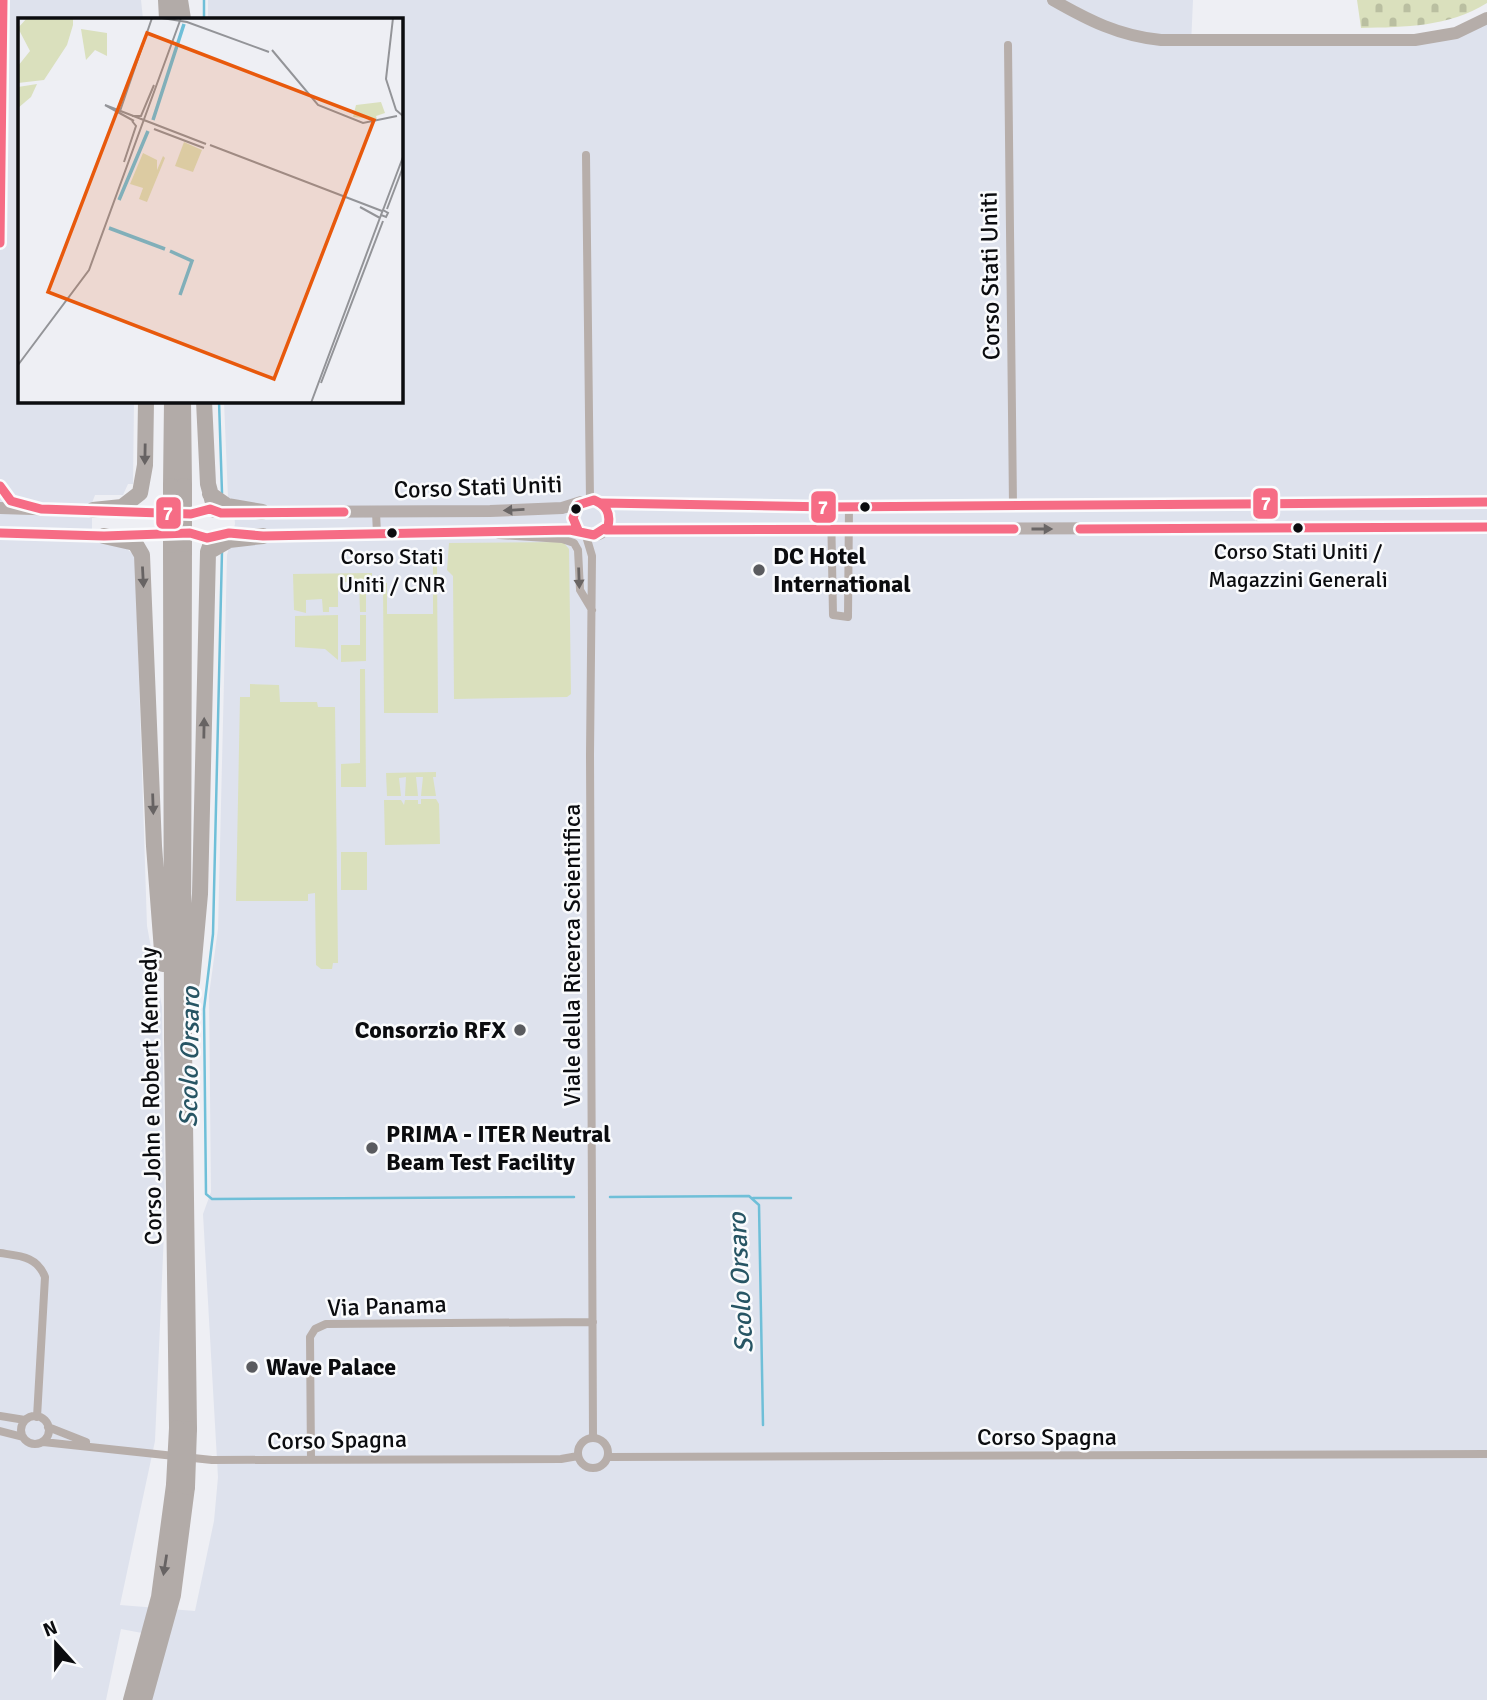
<svg xmlns="http://www.w3.org/2000/svg" width="1487" height="1700" font-family="Signika,sans-serif">
  <style>
    .built { fill: #dee2ed }
    .green { fill: #dae0bd }
    .cemetery { fill: url(#cemetery-stones) }
    .lines { fill: none; stroke-linecap: round; stroke-linejoin: round }
    .stream { stroke: #6fbfd8; stroke-width: 2.5 }
    .street { stroke: #b7aeaa; stroke-width: 8 }
    .secondary { stroke: #b5ada9; stroke-width: 12 }
    .primary { stroke: #b7afad; stroke-width: 12 }
    .highway { stroke: #b2aba8; stroke-width: 16 }
    .highway-bridge { stroke: #b2aba8; stroke-width: 16 }
    .bus-1-casing { stroke: #fafbfd; stroke-width: 14 }
    .bus-1 { stroke: #f66c85; stroke-width: 9 }
    .oneway { fill: #676363 }
    .oneway2 { fill: #6a6666 }
    .oneway3 { fill: #6a6564 }
    .bus-dot { fill: #0b0c0f; stroke: #fafbfd; stroke-width: 2.5 }
    .poi-dot { fill: #5a5b5f; stroke: #fafbfd; stroke-width: 2.5 }
    .labels { text-anchor: middle; stroke-width: 5; stroke-linejoin: round; paint-order: stroke }
    .bus-label { font-size: 22px; fill: #0b0c0f; stroke: #fafbfd }
    .street-label { font-size: 24px; fill: #0b0c0f; stroke: #fafbfd }
    .poi-label { font-size: 24px; font-weight: bold; fill: #0b0c0f; stroke: #fafbfd; text-anchor: start }
    .water-label { font-size: 26px; font-style: italic; fill: #275564; stroke: #fafbfd }
    .inset-river { fill: none; stroke: #6fbfd8; stroke-width: 3.5 }
    .inset-road { fill: none; stroke: #939498; stroke-width: 2 }
    .view { fill: #e8590c; fill-opacity: 0.15; stroke: #e8590c; stroke-width: 3.5 }
    .inset-edge { fill: none; stroke: #0b0c0f; stroke-width: 3.5 }
    .line-badge { stroke: #fafbfd; stroke-width: 2.5 }
    .badge-label { font-size: 19px; text-anchor: middle; font-weight: bold; fill: #fff }
  </style>
  <defs>
    <pattern id="cemetery-stones" width="16" height="16" patternUnits="userSpaceOnUse" patternTransform="scale(1.75)"><rect width="16" height="16" fill="#dae0bd"/><path d="M2 7V4a2 2 0 0 1 4 0v3zM10 15v-3a2 2 0 0 1 4 0v3z" fill="#babfa1"/></pattern>
  </defs>
  <rect width="100%" height="100%" fill="#eeeff4"/>
  <path class="built" d="M0 0H141L143 19H19V401H134L133 484H128L123 495H95L92 503V542L120 543 135 556 147 926 162 1007 165 1209 155 1441 120 1605 195 1611 214 1521 218 1477 203 1214 211 1192 209 995 218 929 227 555 235 524 233 499 228 498 224 401H401V19H208V0H1193L1191 45 1362 44 1487 24V1700H147L163 1637 121 1629 106 1700H0Z"/>
  <path class="green" d="M563 542 569 549 571 694 567 697 454 699 453 576 447 570 449 543Z
    M433 565H437L438 713H384L383 583H387V614H433Z
    M372 573V576L366 577V612H360L359 582H338V607H329V612H323L322 599 306 600V613L294 610 293 574Z
    M338 615V660L325 649 295 647V616Z
    M360 615H366V661L341 662V645H360Z
    M360 669H365L366 787H341V764L360 763Z
    M250 684 279 685 280 702H317L318 707H335L338 963H333L332 969H321L316 965 315 893 308 894V901H236L240 697H250Z
    M436 772V777H433L436 796H421L423 777H416L418 796H405L406 777 399 778 401 796H387L386 773Z
    M421 799H436L439 804 440 844 385 845 384 800H401L404 805 405 800H418V804H421Z
    M341 852H367V890H341Z"/>
  <path class="cemetery" d="M1357 0H1487V3C1448 27 1406 27 1361 28Z"/>
  <g class="lines">
    <path class="stream" d="M204 19V0
      M219 401 222 493
      M222 551 213 934 204 1009 206 1194 212 1199 574 1197
      M610 1197 749 1196 759 1205 763 1425
      M753 1198H791"/>
    <path class="street" d="M1008 45 1013 506
      M586 155 590 500
      M831 507 833 615 848 617 849 507
      M376 512 377 534
      M1260 528 1261 504
      M499 535 562 539 574 543 578 550 580 590 592 610
      M586 536 592 556 590 754 593 1438
      M0 1253C20 1256 37 1256 45 1277L37 1417
      M0 1416 25 1420
      M21 1430a14 14 0 1 1 28 0a14 14 0 1 1-28 0Z
      M48 1427 86 1442
      M0 1431 23 1437
      M578 1453a15 15 0 1 1 30 0a15 15 0 1 1-30 0Z
      M43 1442 212 1460 561 1459 578 1456
      M608 1457 1487 1454
      M311 1460 310 1337 315 1329 326 1324 593 1322"/>
    <path class="secondary" d="M1053 0C1088 20 1119 36 1161 40H1415L1456 33 1487 18
      M0 243 3 0
      M0 486 11 501 30 506"/>
    <path class="primary" d="M602 503 831 507 1487 502
      M0 508 191 514 210 509 222 513
      M254 512 490 511 562 508 581 502
      M606 530 1487 527
      M0 533 104 536 190 533 207 538 229 533 263 536 570 530C586 531 595 543 608 526 612 513 607 504 594 500L578 505 573 518 578 530"/>
    <path class="highway" d="M166 0 167 19
      M180 0 183 19
      M183 401 184 486
      M204 401 208 484 215 510
      M171 486 172 401
      M210 494 227 506 262 512
      M93 510 122 507 140 493 145 465 146 401
      M104 536 135 543 142 555 154 846 163 964
      M184 544 183 968 189 1429
      M171 545 172 1040 177 1428
      M208 552 229 540 263 536
      M192 982 200 894 208 552 213 538
      M131 1700 159 1597 174 1485
      M144 1700 173 1595 187 1487"/>
    <path class="highway-bridge" d="M184 486V544
      M171 545V486
      M174 1485 177 1428
      M187 1487 189 1429"/>
    <defs>
      <path id="bus-1" d="M0 243 3 0
        M0 486 11 501 41 509 191 514 210 509 221 513 344 512
        M602 503 831 507 1487 502
        M1080 529 1487 527
        M606 530 1014 529
        M0 533 104 536 190 533 207 538 229 533 263 536 570 530 594 535 608 526C611 513 606 505 594 500L578 505 573 518 578 530"/>
    </defs>
    <use href="#bus-1" class="bus-1-casing"/>
    <use href="#bus-1" class="bus-1"/>
  </g>
  <defs><path id="oneway-solid" d="M-6-.8H1V-3.2L6.5 0L1 3.2V.8H-6Z" transform="scale(1.75)"/></defs>
  <g class="oneway">
    <use href="#oneway-solid" transform="translate(145 454) rotate(91)"/>
    <use href="#oneway-solid" transform="translate(143 577) rotate(87)"/>
    <use href="#oneway-solid" transform="translate(204 728) rotate(-89)"/>
    <use href="#oneway-solid" transform="translate(153 804) rotate(88)"/>
    <use href="#oneway-solid" transform="translate(165 1565) rotate(99)"/>
  </g>
  <g class="oneway2">
    <use href="#oneway-solid" transform="translate(514 510) rotate(177)"/>
    <use href="#oneway-solid" transform="translate(1042 529)"/>
  </g>
  <use class="oneway3" href="#oneway-solid" transform="translate(579 578) rotate(88)"/>
  <g class="bus-dot">
    <circle cx="865" cy="507" r="6"/>
    <circle cx="576" cy="509" r="6"/>
    <circle cx="1298" cy="528" r="6"/>
    <circle cx="392" cy="533" r="6"/>
  </g>
  <g class="poi-dot">
    <circle cx="759" cy="570" r="7"/>
    <circle cx="520" cy="1030" r="7"/>
    <circle cx="372" cy="1148" r="7"/>
    <circle cx="252" cy="1367" r="7"/>
  </g>
  <g class="labels">
    <g class="bus-label">
      <text x="1298" y="559">Corso Stati Uniti /<tspan x="1298" dy="28">Magazzini Generali</tspan></text>
      <text x="392" y="564">Corso Stati<tspan x="392" dy="28">Uniti / CNR</tspan></text>
    </g>
    <g class="street-label">
      <text transform="translate(990 276) rotate(-91)" y="8">Corso Stati Uniti</text>
      <text transform="translate(478 487) rotate(-2)" y="8">Corso Stati Uniti</text>
      <text transform="translate(572 955) rotate(-90)" y="8">Viale della Ricerca Scientifica</text>
      <text transform="translate(151 1096) rotate(-91)" y="8">Corso John e Robert Kennedy</text>
      <text transform="translate(387 1306) rotate(-2)" y="8">Via Panama</text>
      <text x="1047" y="1445">Corso Spagna</text>
      <text transform="translate(337 1440) rotate(-1)" y="8">Corso Spagna</text>
    </g>
    <g class="poi-label">
      <text x="773" y="564">DC Hotel<tspan x="773" dy="28">International</tspan></text>
      <text x="506" y="1038" text-anchor="end">Consorzio RFX</text>
      <text x="386" y="1142">PRIMA - ITER Neutral<tspan x="386" dy="28">Beam Test Facility</tspan></text>
      <text x="266" y="1375">Wave Palace</text>
    </g>
    <g class="water-label">
      <text transform="translate(189 1057) rotate(-89)" y="9">Scolo Orsaro</text>
      <text transform="translate(740 1283) rotate(-93)" y="9">Scolo Orsaro</text>
    </g>
  </g>
  <g transform="translate(18 18)">
    <rect width="385" height="385" fill="#eeeff4"/>
    <path d="M63 11 89 15V38L77 32 68 42ZM166 124 184 132 175 154 157 148ZM125 135 139 142V152L145 138 147 140 129 184 121 181 125 170 112 166Z" fill="#dae0bd"/>
    <path d="M19 66 13 79 0 90V69Z" fill="#dae0bd"/>
    <path d="M363 84 367 95 358 98 359 101 335 99 338 87Z" fill="#dae0bd"/>
    <path d="M9 0H55V7L49 27 26 62 0 65V48L12 33 0 10Z" fill="#dae0bd"/>
    <path class="inset-river" d="M135 102 166 6M101 182 130 113M91 210 147 231M152 233 174 243 162 277"/>
    <path class="inset-road" d="M144 0 169 4 251 34M375 0 368 61 378 92 385 98M254 32 300 87 345 105 379 98M102 93 134 0M114 98H123L136 67M116 103 87 87 188 126M136 111 186 130M192 127 364 193M106 144 118 108 114 103M342 189 362 200M369 191 385 149M365 192 385 139M365 192 370 195 368 199 363 197ZM0 347 71 252 163 0M303 365 365 203M293 385 363 197"/>
    <path class="view" d="M129 15 356 102 256 361 30 274Z"/>
    <rect width="385" height="385" class="inset-edge"/>
  </g>
  <g class="line-badge">
    <rect x="1252" y="487" width="27" height="33" rx="7" fill="#f66c85"/>
    <rect x="810" y="490" width="27" height="34" rx="7" fill="#f66c85"/>
    <rect x="155" y="496" width="27" height="34" rx="7" fill="#f66c85"/>
  </g>
  <g class="badge-label">
    <text x="1266" y="510">7</text>
    <text x="823" y="514">7</text>
    <text x="168" y="520">7</text>
  </g>
  <g transform="translate(56 1644) rotate(339)" stroke="#fafbfd" stroke-width="5" paint-order="stroke">
  <path d="M0-5L12 26L0 18L-12 26Z" fill="#0b0c0f"/>
  <text y="-10" font-size="19" font-weight="bold" text-anchor="middle" fill="#0b0c0f">N</text>
  </g>
</svg>
